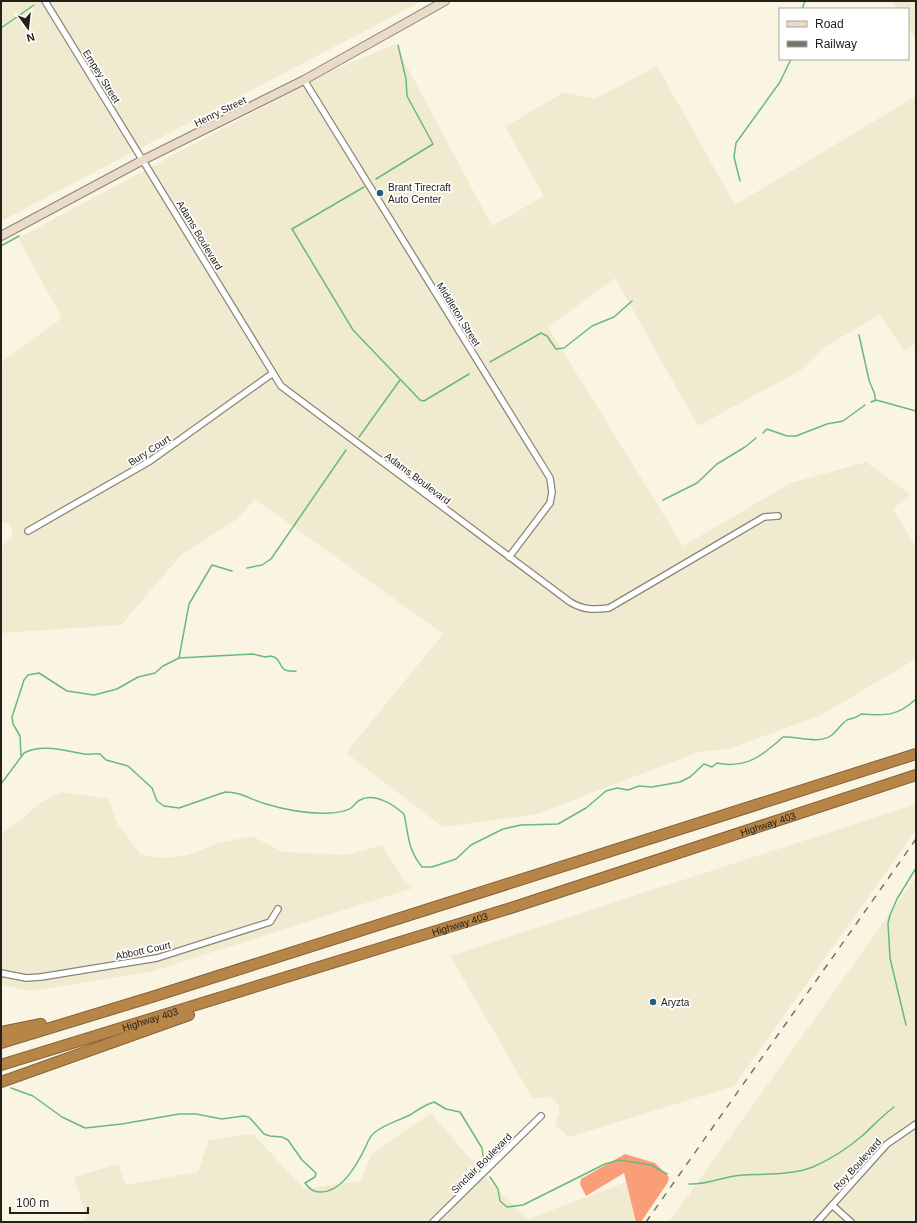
<svg xmlns="http://www.w3.org/2000/svg" width="917" height="1223" font-family="Arial,sans-serif">
  <style>
    .built { fill: #f0ead0 }
    .forest { fill: #fa9e79 }
    .lines { fill: none; stroke-linecap: round; stroke-linejoin: round }
    .stream { stroke: #69ba7b; stroke-width: 1.5 }
    .minor-casing { stroke: #8a8675; stroke-width: 8 }
    .secondary-casing { stroke: #8a8675; stroke-width: 10 }
    .motorway-casing { stroke: #846238; stroke-width: 12 }
    .minor { stroke: #fff; stroke-width: 5.5 }
    .secondary { stroke: #eadac8; stroke-width: 8 }
    .motorway { stroke: #b88548; stroke-width: 10 }
    .rail { stroke: #777469; stroke-width: 1.5; stroke-dasharray: 7 7; stroke-linecap: butt }
    .poi-dot { fill: #255f78; stroke: #fff; stroke-width: 1.5 }
    .labels { text-anchor: middle; stroke-width: 3.5; stroke-linejoin: round; paint-order: stroke }
    .street-label { font-size: 10px; fill: #23211a; stroke: #fff }
    .poi-label { font-size: 10px; fill: #23211a; stroke: #fff; text-anchor: start }
  </style>
  <rect width="100%" height="100%" fill="#f9f5e2"/>
  <path class="built" d="M1 1H422L1 221Z
    M892 1H916V40L908 27V9H897Z
    M395 44 492 226 544 196 505 127 564 92 595 99 657 66 735 205 916 96V343L904 351 880 314 823 348 801 370 698 426 615 278 548 327 683 546 791 483 866 462 910 494 893 509 916 547V659L821 715 731 748 696 753 537 814 443 827 346 753 443 634 255 499 237 519 181 555 121 625 1 633V547L13 537 10 524 1 522V362L62 318 18 238 327 73Z
    M62 792 109 799 116 822 141 855 166 858 188 855 218 843 252 836 283 852 347 855 382 845 402 877 413 888 150 972 30 991 1 985V834L23 818 41 802Z
    M916 804V830L734 1086 569 1137 555 1125 559 1115V1106L554 1100 548 1096 533 1099 450 956Z
    M916 877V1222H669Z
    M431 1113 491 1183 528 1219 626 1182 636 1222H80L87 1218 74 1177 119 1164 125 1185 198 1172 209 1140 253 1134 304 1189 360 1181 372 1154Z"/>
  <path class="forest" d="M625 1154 655 1163 669 1177 668 1182 641 1222H636L624 1173 586 1196 580 1184 581 1179Z"/>
  <g class="lines">
    <path class="stream" d="M802 9 805 1
      M1 28 34 5
      M376 179 433 144 407 96 406 79 398 45
      M740 181 734 157 736 143 780 82 791 59
      M364 187 292 229 353 330 420 400 424 401 469 374
      M1 246 19 236
      M859 335 869 380 875 395V401
      M490 362 541 333 547 336 556 349 564 348 592 326 614 317 632 301
      M871 402 876 400 916 411
      M763 433 767 429 787 436H796L827 424 843 421 865 405
      M359 437 400 380
      M663 500 697 483 717 464 745 447 756 438
      M247 568 262 565 271 559 346 450
      M179 658 189 604 212 565 232 571
      M21 756 20 736 13 724 12 717 24 680 28 675 39 673 67 691 94 695 117 689 138 677 155 673 163 666 179 658 253 654 265 657 271 656C285 659 275 673 296 671
      M1 784 24 753C41 743 66 751 85 754 90 755 95 753 100 754L106 760 128 766 152 788 157 801 164 806 179 808 225 792C242 792 251 800 266 804 286 810 310 814 330 813 335 813 347 811 351 808 354 806 357 801 360 800 374 792 394 805 404 814 409 836 407 848 422 867H432L456 859 471 845 503 829 521 825 558 824 586 808 606 791 617 788 628 790 639 786 652 787 680 782 690 777 704 764 712 767 717 763C746 769 762 756 783 737 798 736 818 745 832 735 837 731 841 724 847 720 852 718 857 718 861 714 886 716 898 716 916 699
      M906 1025 890 958 888 923 890 915 897 899 916 868
      M11 1088 33 1096 62 1117 85 1128 122 1124 179 1114H196L222 1119 243 1116 249 1117 264 1134 270 1136 282 1137 288 1140 302 1160 316 1173 315 1177 305 1183C309 1189 313 1192 320 1192 342 1193 358 1163 366 1146 368 1141 370 1136 374 1133 384 1124 398 1121 410 1115 418 1110 424 1105 434 1102L446 1109 460 1112 482 1148 483 1156
      M490 1177 498 1189 500 1201 507 1207 523 1205 605 1164 619 1160 651 1165 667 1174
      M689 1184C708 1185 724 1176 743 1175 765 1174 792 1175 813 1167 829 1160 849 1147 862 1136 873 1126 882 1116 894 1107"/>
    <defs>
      <path id="minor" d="M45 1 281 386 570 602C583 610 594 610 609 608L764 517 778 516
        M304 80 550 478 552 492 550 503 509 557
        M28 531 150 461 273 373
        M1 973 26 978 41 977 157 958 270 922 278 909
        M832 1205 851 1222
        M433 1222 541 1116
        M817 1222 887 1144 916 1124"/>
      <path id="secondary" d="M1 236 143 160 304 80 445 1"/>
      <g id="motorway">
        <path d="M1 1032 41 1024"/>
        <path d="M1 1043 155 996 916 754"/>
        <path id="s1" d="M1 1065 514 907 916 775"/>
        <path d="M1 1082 189 1015"/>
      </g>
    </defs>
    <use href="#minor" class="minor-casing"/>
    <use href="#secondary" class="secondary-casing"/>
    <use href="#motorway" class="motorway-casing"/>
    <use href="#minor" class="minor"/>
    <use href="#secondary" class="secondary"/>
    <use href="#motorway" class="motorway"/>
    <path class="rail" d="M646 1222 916 839"/>
  </g>
  <g class="poi-dot">
    <circle cx="380" cy="193" r="4"/>
    <circle cx="653" cy="1002" r="4"/>
  </g>
  <g class="labels">
    <g class="street-label">
      <text transform="translate(102 76) rotate(58)" y="4">Empey Street</text>
      <text transform="translate(220 111) rotate(-26)" y="4">Henry Street</text>
      <text transform="translate(200 235) rotate(59)" y="4">Adams Boulevard</text>
      <text transform="translate(459 314) rotate(58)" y="4">Middleton Street</text>
      <text transform="translate(149 450) rotate(-33)" y="4">Bury Court</text>
      <text transform="translate(418 478) rotate(37)" y="4">Adams Boulevard</text>
      <text dy="4" stroke="none"><textPath href="#s1" startOffset="804">Highway 403</textPath></text>
      <text dy="4" stroke="none"><textPath href="#s1" startOffset="480">Highway 403</textPath></text>
      <text transform="translate(143 950) rotate(-12)" y="4">Abbott Court</text>
      <text dy="4" stroke="none"><textPath href="#s1" startOffset="156">Highway 403</textPath></text>
      <text transform="translate(481 1163) rotate(-45)" y="4">Sinclair Boulevard</text>
      <text transform="translate(857 1164) rotate(-48)" y="4">Roy Boulevard</text>
    </g>
    <g class="poi-label">
      <text x="388" y="191">Brant Tirecraft<tspan x="388" dy="12">Auto Center</tspan></text>
      <text x="661" y="1006">Aryzta</text>
    </g>
  </g>
  <rect width="917" height="1223" fill="none" stroke="#23211a" stroke-width="4"/>
  <rect x="779" y="8" width="130" height="52" fill="#ffffff" stroke="#a7a6a3"/>
  <rect x="787" y="21" width="20" height="6" fill="#eadac8" stroke="#a7a6a3"/>
  <text x="815" y="28" font-size="12" fill="#23211a">Road</text>
  <rect x="787" y="41" width="20" height="6" fill="#777469" stroke="#a7a6a3"/>
  <text x="815" y="48" font-size="12" fill="#23211a">Railway</text>
  <g transform="translate(28 28) rotate(165)" stroke="#ffffff" stroke-width="3" paint-order="stroke">
  <path d="M0-3L7 15L0 10L-7 15Z" fill="#23211a"/>
  <text y="-6" font-size="11" font-weight="bold" text-anchor="middle" fill="#23211a">N</text>
  </g>
  <path d="M10 1207v6h78v-6" fill="none" stroke="#23211a" stroke-width="2"/>
  <text x="16" y="1207" font-size="12" fill="#23211a" stroke="#ffffff" stroke-width="3" paint-order="stroke">100 m</text>
</svg>
